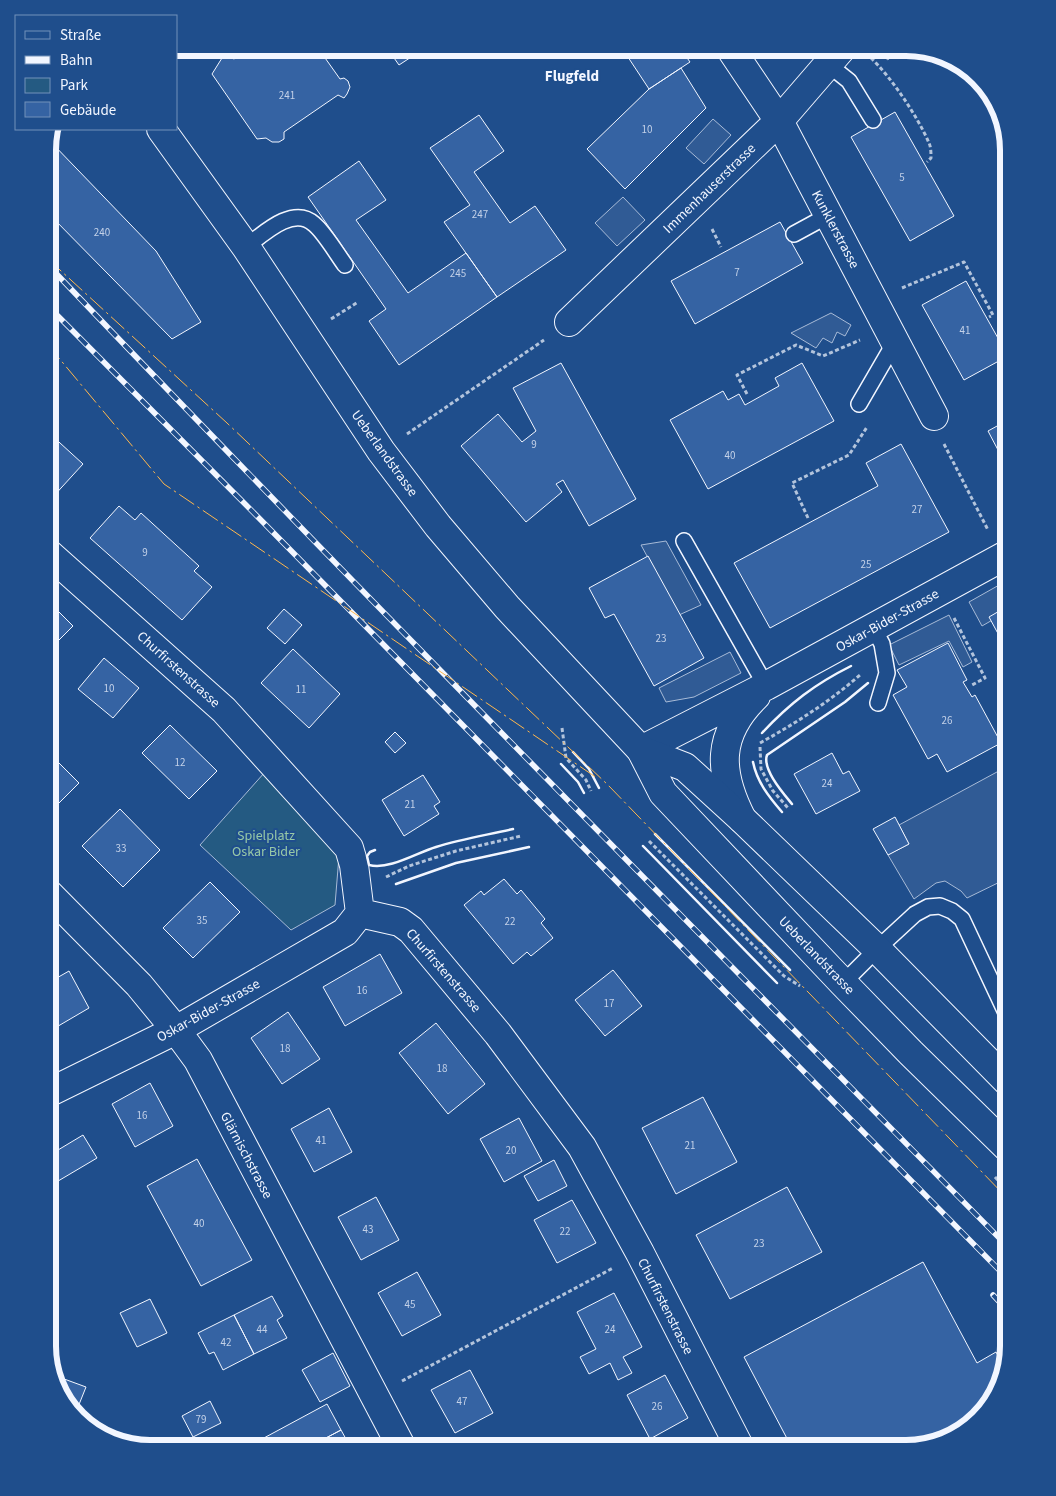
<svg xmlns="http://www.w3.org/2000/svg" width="1056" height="1496" font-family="'Source Sans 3',sans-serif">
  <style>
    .green { fill: #245a82; stroke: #a8bbd7 }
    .parking { fill: #305b95; stroke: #a8bbd7 }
    .building { fill: #3563a3; stroke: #f2f6ff }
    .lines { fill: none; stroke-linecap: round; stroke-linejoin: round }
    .lane-casing { stroke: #f2f6ff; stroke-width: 18 }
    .street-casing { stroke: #f2f6ff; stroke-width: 30 }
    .secondary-casing { stroke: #f2f6ff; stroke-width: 30 }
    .path { stroke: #b3c4dc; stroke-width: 3; stroke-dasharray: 4 2.5; stroke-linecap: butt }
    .lane { stroke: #1f4e8c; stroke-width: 15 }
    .street { stroke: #1f4e8c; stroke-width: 28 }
    .secondary { stroke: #1f4e8c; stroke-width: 28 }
    .rail-casing { stroke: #f2f6ff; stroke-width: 5.5 }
    .rail { stroke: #1f4e8c; stroke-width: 4; stroke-dasharray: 11; stroke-linecap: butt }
    .wall { stroke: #f2f6ff; stroke-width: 2.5 }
    .power { stroke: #ffb74d; stroke-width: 1; stroke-dasharray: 18 4 2.5 4; stroke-linecap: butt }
    .labels { text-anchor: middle; stroke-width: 4; stroke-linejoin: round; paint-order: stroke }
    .number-label { font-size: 11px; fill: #c3d1e8 }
    .street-label { font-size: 14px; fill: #f2f6ff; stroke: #1f4e8c }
    .park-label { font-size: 14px; fill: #97c8a6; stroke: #1f4e8c }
    .neighbourhood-label { font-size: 15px; font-weight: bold; fill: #f2f6ff; stroke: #1f4e8c }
    .rim { fill: none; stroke: #f2f6ff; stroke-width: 6 }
  </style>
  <rect width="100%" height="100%" fill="#1f4e8c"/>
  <path class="green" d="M265 772 339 856 335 905 291 930 200 845Z"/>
  <path class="parking" d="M872 48H898L888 60Z
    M713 119 731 135 704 164 686 148Z
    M623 197 645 220 617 246 595 223Z
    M831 313 851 325 845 336 837 332 832 343 823 338 816 348 791 333Z
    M666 541 701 605 679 615 641 545Z
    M1008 580V611L982 626 969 602Z
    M949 615 972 662 963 667 949 641 899 665 889 645Z
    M730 652 741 673 694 697 666 702 659 688Z
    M1008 766V878L967 898 961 891 945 881 936 883 914 899 888 855 909 844 899 825Z"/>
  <path class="building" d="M250 48H318L340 79 344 78 348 81 350 87 347 94 344 98 338 95 284 132V139L279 142H272L266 138 257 139 212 74 222 58 228 56 234 59Z
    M387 48H425L399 65Z
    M622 48H680L690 62 649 89Z
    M681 68 706 108 625 189 587 149 649 89Z
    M895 112 954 216 910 241 851 137Z
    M479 115 504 151 474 172 510 223 535 206 566 250 497 297 444 222 470 205 430 148Z
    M49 140 156 251 201 322 172 339 48 213Z
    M359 161 386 200 356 220 408 293 466 253 497 297 399 365 369 321 386 309 308 197Z
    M780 222 803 263 695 324 671 281Z
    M966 281 1008 356 964 380 922 305Z
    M561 363 636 499 589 526 563 480 556 484 562 492 526 522 461 446 498 414 522 442 536 431 513 388Z
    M802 363 834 421 708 489 670 420 723 391 728 400 739 394 745 405 779 386 775 378Z
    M1008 420V469L988 431Z
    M48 432 83 464 51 499 48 496Z
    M901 444 949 532 770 628 734 563 878 486 866 463Z
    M119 506 135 520 141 513 199 566 194 571 212 587 182 620 90 538Z
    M648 556 704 658 654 686 614 614 605 618 589 588Z
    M48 601 73 626 48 651Z
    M1008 606V652L989 617Z
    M284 609 302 625 285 644 267 628Z
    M948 643 967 680 963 682 972 697 975 695 1001 743 947 772 937 754 928 759 893 695 907 687 897 670Z
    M293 649 340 694 309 728 261 683Z
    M104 658 139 688 113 718 78 689Z
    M170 725 217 771 189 799 142 753Z
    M395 732 406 743 395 753 385 742Z
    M48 752 79 783 49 813 48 811Z
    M832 753 843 774 849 771 860 791 816 814 794 774Z
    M423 775 440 802 434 806 439 814 404 836 382 800Z
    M120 809 160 850 123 887 82 846Z
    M895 817 909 844 888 855 873 829Z
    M504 879 517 894 521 890 545 919 541 923 553 938 531 956 527 952 513 964 464 905 481 891 484 895Z
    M210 882 240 912 193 958 163 928Z
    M1008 940V953L1004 943Z
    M380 954 402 993 345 1026 323 987Z
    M613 970 642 1006 605 1036 575 1000Z
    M69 971 89 1008 48 1032V983Z
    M288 1012 320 1059 282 1084 251 1038Z
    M436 1023 485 1084 448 1114 399 1053Z
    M150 1083 173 1126 135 1147 112 1104Z
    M703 1097 737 1162 676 1194 642 1128Z
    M329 1108 352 1152 314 1172 291 1129Z
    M519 1118 542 1161 504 1182 480 1139Z
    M83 1135 97 1158 48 1187V1156Z
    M197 1159 252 1260 201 1286 147 1186Z
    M554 1160 567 1186 538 1201 524 1176Z
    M787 1187 822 1252 730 1299 696 1235Z
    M376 1197 399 1240 361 1260 338 1217Z
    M572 1200 596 1243 557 1263 534 1220Z
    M923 1262 977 1363 996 1352 1003 1365 995 1397 957 1435 906 1448H792L744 1357Z
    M417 1272 441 1315 402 1336 378 1293Z
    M614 1293 642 1347 623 1357 632 1373 618 1380 610 1363 589 1374 580 1357 596 1349 577 1312Z
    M272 1296 283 1316 277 1320 287 1338 254 1354 234 1315Z
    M150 1299 167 1333 137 1347 120 1313Z
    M234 1315 254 1354 223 1370 214 1352 209 1354 198 1333Z
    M333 1353 350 1386 320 1402 302 1370Z
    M470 1370 493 1413 455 1433 431 1390Z
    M665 1375 688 1418 650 1439 627 1395Z
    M56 1376 86 1387 76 1412 61 1397Z
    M210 1401 221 1423 193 1437 182 1416Z
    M327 1404 341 1430 307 1448H267L262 1439Z
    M341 1430 351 1448H307Z"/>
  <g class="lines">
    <defs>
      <path id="lane" d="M829 65 849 81 873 120
        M794 234 829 215
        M246 247C263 234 293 205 314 224 324 232 337 254 345 265
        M859 404 895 342
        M684 541 766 686
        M873 627 882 644 887 673 878 703
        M843 983 877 949 915 914 928 907 940 906 952 911 962 919 1008 1017"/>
      <path id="street" d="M730 48 779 121 934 416
        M569 322 779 121 842 48
        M48 553 224 710 349 848 354 865 360 913
        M641 750 766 686 1008 554
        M742 819C718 772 716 735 756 696
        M48 893 139 985 176 1030 198 1060 402 1448
        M360 913 400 922 411 930 498 1034 582 1147 640 1253 740 1448
        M48 1093 176 1030 345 932 360 913"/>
      <path id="secondary" d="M161 129 246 247 381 451 438 526 507 607 641 750 663 793 843 983 911 1053 1008 1148
        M641 750 685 767 742 819 877 949 1008 1082"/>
    </defs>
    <use href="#lane" class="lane-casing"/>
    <use href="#street" class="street-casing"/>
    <use href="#secondary" class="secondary-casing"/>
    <path class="path" d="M871 58C891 77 918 117 929 143 931 147 931 153 931 158L927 162
      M712 229 721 247
      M902 288 964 262 993 315 989 317
      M331 319 358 302
      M747 394 737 375 796 345 823 356 860 340
      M407 434 544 340
      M944 444 988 530
      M808 518 792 483 849 455 867 427
      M954 618 985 678 972 685
      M562 728 566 758 586 780 591 791
      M760 743C796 723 829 702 860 675
      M760 747 761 769 773 791 789 809
      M649 841 784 976 800 986
      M386 877 409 866 456 851 521 836
      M995 1177 1008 1191
      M402 1381 613 1268"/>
    <use href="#lane" class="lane"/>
    <use href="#street" class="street"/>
    <use href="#secondary" class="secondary"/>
    <defs>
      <path id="rail" d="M48 265C364 596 687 921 1008 1247
        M48 306 252 511 1008 1279
        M993 1295 1008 1311"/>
    </defs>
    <use href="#rail" class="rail-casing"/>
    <use href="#rail" class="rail"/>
    <path class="wall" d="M762 733C790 703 815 684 851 666
      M573 752 589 769 599 788
      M753 762C757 782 769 797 782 812
      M561 764 578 782 584 793
      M792 804C783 793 762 769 767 755L845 702 868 683
      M655 834 790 970
      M643 846 777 983
      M375 850 370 852 367 856 369 865C390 870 416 853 436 847 461 839 487 835 513 829
      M396 884 456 863 529 847"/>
    <path class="power" d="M48 259 227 423 608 785 1008 1199
      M48 345 164 484 597 778"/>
  </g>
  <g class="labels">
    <g class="number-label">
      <text x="287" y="99">241</text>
      <text x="647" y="133">10</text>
      <text x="902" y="181">5</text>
      <text x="480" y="218">247</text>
      <text x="102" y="236">240</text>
      <text x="737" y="276">7</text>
      <text x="458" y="277">245</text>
      <text x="965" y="334">41</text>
      <text x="534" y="448">9</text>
      <text x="730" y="459">40</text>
      <text x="917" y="513">27</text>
      <text x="145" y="556">9</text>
      <text x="866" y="568">25</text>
      <text x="661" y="642">23</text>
      <text x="109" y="692">10</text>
      <text x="301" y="693">11</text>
      <text x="947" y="724">26</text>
      <text x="180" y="766">12</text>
      <text x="827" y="787">24</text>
      <text x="410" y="808">21</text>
      <text x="121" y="852">33</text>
      <text x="202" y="924">35</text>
      <text x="510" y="925">22</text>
      <text x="362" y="994">16</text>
      <text x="609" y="1007">17</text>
      <text x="285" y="1052">18</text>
      <text x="442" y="1072">18</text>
      <text x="142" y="1119">16</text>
      <text x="321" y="1144">41</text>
      <text x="690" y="1149">21</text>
      <text x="511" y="1154">20</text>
      <text x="199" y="1227">40</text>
      <text x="368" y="1233">43</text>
      <text x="565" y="1235">22</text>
      <text x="759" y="1247">23</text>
      <text x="410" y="1308">45</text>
      <text x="262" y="1333">44</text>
      <text x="610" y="1333">24</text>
      <text x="226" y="1346">42</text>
      <text x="462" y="1405">47</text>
      <text x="657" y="1410">26</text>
      <text x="201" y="1423">79</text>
    </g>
    <g class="street-label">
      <text transform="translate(709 188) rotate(-44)" y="5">Immenhauserstrasse</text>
      <text transform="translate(836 229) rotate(62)" y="5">Kunklerstrasse</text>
      <text transform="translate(385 453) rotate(54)" y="5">Ueberlandstrasse</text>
      <text transform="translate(887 620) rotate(-29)" y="5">Oskar-Bider-Strasse</text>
      <text transform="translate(179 669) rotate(42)" y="5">Churfirstenstrasse</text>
      <text transform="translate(817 955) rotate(46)" y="5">Ueberlandstrasse</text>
      <text transform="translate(444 970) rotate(49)" y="5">Churfirstenstrasse</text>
      <text transform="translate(208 1010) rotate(-29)" y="5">Oskar-Bider-Strasse</text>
      <text transform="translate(247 1155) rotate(62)" y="5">Glärnischstrasse</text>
      <text transform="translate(666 1306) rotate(63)" y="5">Churfirstenstrasse</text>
    </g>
    <g class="park-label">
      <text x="266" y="840">Spielplatz<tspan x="266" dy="16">Oskar Bider</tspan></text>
    </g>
    <g class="neighbourhood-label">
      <text x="572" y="81">Flugfeld</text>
    </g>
  </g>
  <path d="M0 0H1056V1496H0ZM150 56H906A94 94 0 0 1 1000 150V1346A94 94 0 0 1 906 1440H150A94 94 0 0 1 56 1346V150A94 94 0 0 1 150 56Z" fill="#1f4e8c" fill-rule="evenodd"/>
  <path class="rim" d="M150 56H906A94 94 0 0 1 1000 150V1346A94 94 0 0 1 906 1440H150A94 94 0 0 1 56 1346V150A94 94 0 0 1 150 56Z"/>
  <rect x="15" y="15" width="162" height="115" fill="#1f4e8c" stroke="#7391ba"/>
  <rect x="25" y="31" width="25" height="8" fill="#1f4e8c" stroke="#7391ba"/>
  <text x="60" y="40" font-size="15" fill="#f2f6ff">Straße</text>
  <rect x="25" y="56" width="25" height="8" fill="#f2f6ff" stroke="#7391ba"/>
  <text x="60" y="65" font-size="15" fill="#f2f6ff">Bahn</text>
  <rect x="25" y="78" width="25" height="15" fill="#245a82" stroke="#7391ba"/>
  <text x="60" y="90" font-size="15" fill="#f2f6ff">Park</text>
  <rect x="25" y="102" width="25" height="15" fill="#3563a3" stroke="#7391ba"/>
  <text x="60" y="115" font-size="15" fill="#f2f6ff">Gebäude</text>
</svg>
